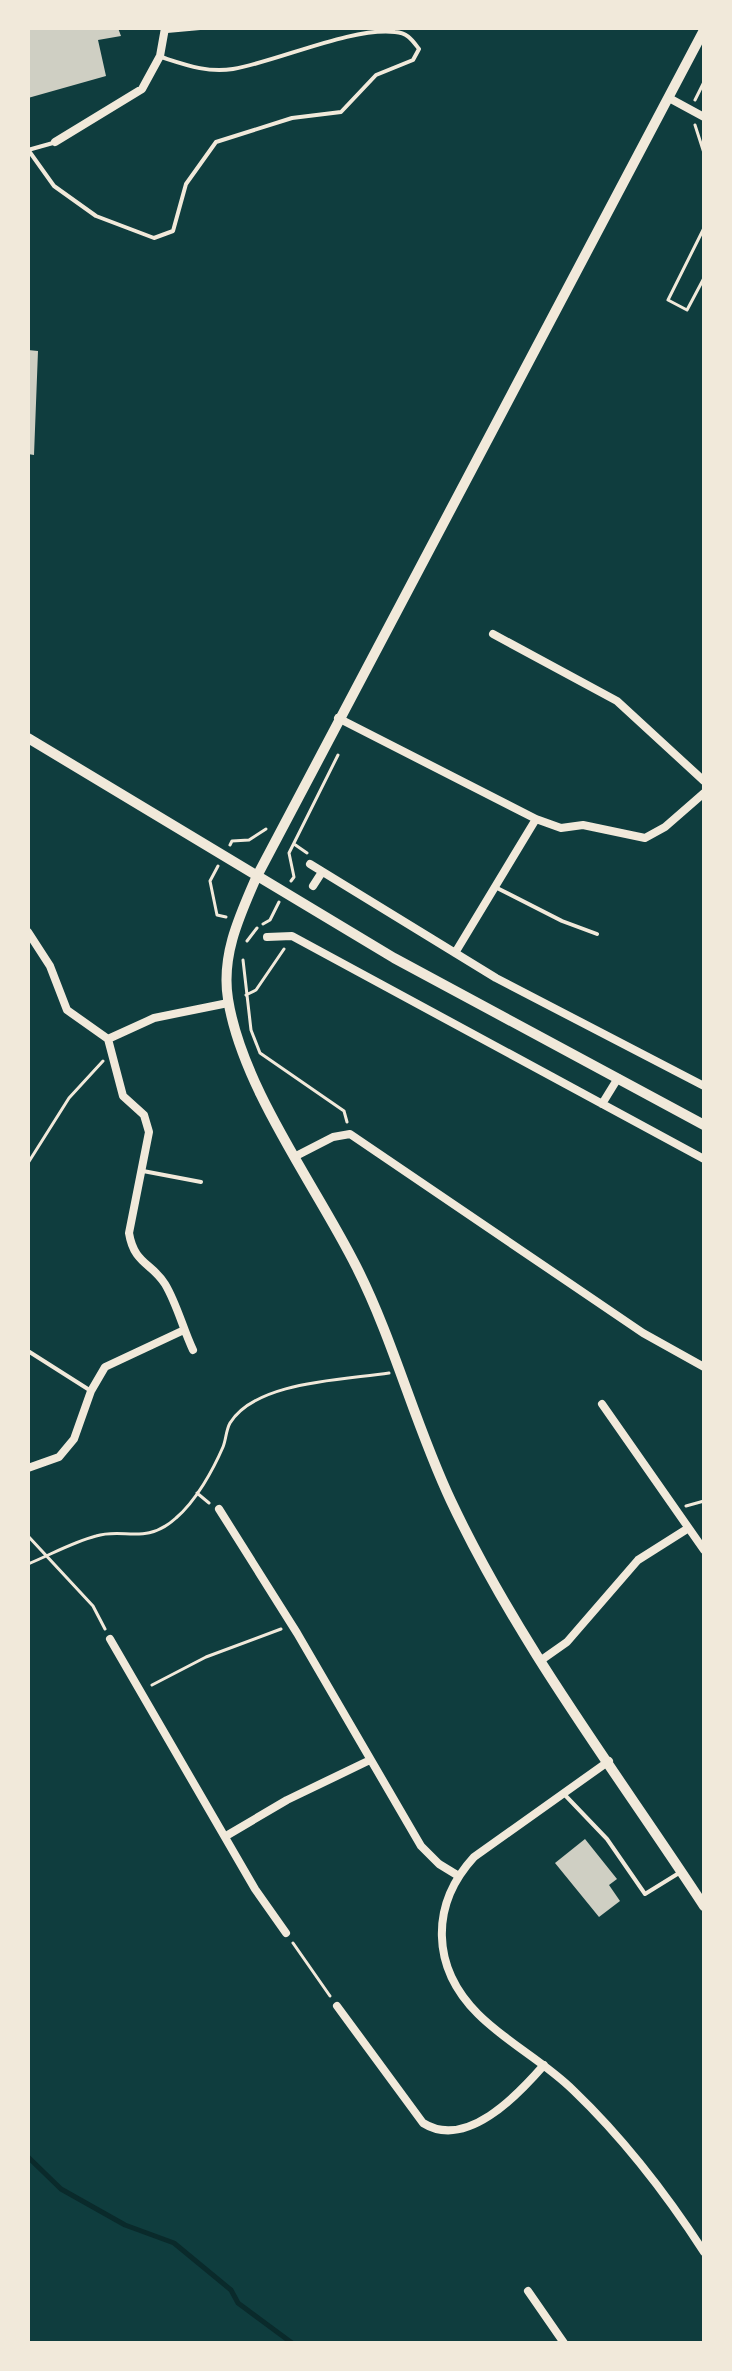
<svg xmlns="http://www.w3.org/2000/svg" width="732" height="2371" font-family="Arial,sans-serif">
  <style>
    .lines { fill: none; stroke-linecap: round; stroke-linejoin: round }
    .stream { stroke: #0a2a2b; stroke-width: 5 }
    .building { fill: #cfcfc3 }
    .path { stroke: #f1e9da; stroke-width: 3 }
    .service { stroke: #f1e9da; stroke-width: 4 }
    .minor { stroke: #f1e9da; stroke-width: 8 }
    .tertiary { stroke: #f1e9da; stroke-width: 10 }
  </style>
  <rect width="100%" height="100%" fill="#0f3d3e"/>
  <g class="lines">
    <path class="stream" d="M28 2157 61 2189 125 2225 174 2243 231 2290 238 2303 292 2343"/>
  </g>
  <path class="building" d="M28 28H118L121 36 98 40 106 76 28 98Z
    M28 350 38 351 34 455 28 454Z
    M585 1839 617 1879 609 1885 620 1901 599 1917 555 1863Z"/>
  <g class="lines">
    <path class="path" d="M695 100 704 82
      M695 125 704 153
      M704 228 668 300 687 310 704 278
      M294 844 307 853
      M230 845 232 841 249 840 266 829
      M218 866 210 881 217 915 226 917
      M291 881 294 877 289 853 338 755
      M263 924 270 920 279 902
      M247 941 257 928
      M243 960 251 1030 260 1053 344 1111 347 1122
      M246 995 256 990 284 949
      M28 1163 69 1098 103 1061
      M197 1493 209 1503
      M686 1506 704 1501
      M28 1536 93 1606 105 1629
      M28 1564C50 1555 73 1542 96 1536 124 1527 145 1546 176 1518 196 1501 213 1470 223 1447 226 1440 226 1430 230 1423 256 1381 344 1380 389 1373
      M152 1685 206 1657 281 1629
      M293 1943 330 1996"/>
    <path class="service" d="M167 31 200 28
      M28 150 53 143
      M29 151 54 186 96 216 154 238 173 231 186 184 216 142 292 118 341 112 376 75 413 60 419 49C412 40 408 33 395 32 351 27 279 61 233 69 207 73 186 65 161 57
      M497 888 562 921 597 934
      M143 1171 201 1182
      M28 1351 91 1391
      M563 1793 607 1839 645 1894 679 1873"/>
    <path class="minor" d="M669 98 704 117
      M55 142 142 89 160 56 165 28
      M493 634 617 701 704 781
      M338 718 536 819 561 828 583 825 645 838 665 827 704 793
      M310 864 496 978 704 1086
      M313 886 322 872
      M28 932 50 966 67 1010 108 1039 154 1018 228 1003
      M267 937 292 936 704 1159
      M455 953 536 819
      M108 1039 123 1096 144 1115 149 1132 129 1233C134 1264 152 1263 165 1284 177 1304 183 1329 193 1350
      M602 1104 618 1078
      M296 1156 333 1137 350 1134 643 1333 704 1367
      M602 1404 704 1550
      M28 1468 59 1457 74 1439 91 1391 105 1367 184 1330
      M219 1509 297 1633 421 1846 439 1864 457 1875
      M110 1639 255 1889 286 1933
      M540 1661 567 1642 638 1560 687 1529
      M609 1761 474 1857C430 1905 431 1967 478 2014 507 2043 545 2062 574 2091 623 2138 667 2195 704 2252
      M226 1836 287 1800 370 1760
      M337 2006 423 2123C466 2150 517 2096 544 2065
      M528 2291 564 2343"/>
    <path class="tertiary" d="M704 30 256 878C239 917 221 956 228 999 242 1088 316 1186 356 1266 394 1341 415 1425 451 1501 519 1645 617 1773 704 1906
      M28 738 394 958 704 1125"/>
  </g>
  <rect width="732" height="2371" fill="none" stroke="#f1e9da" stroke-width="60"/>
</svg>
